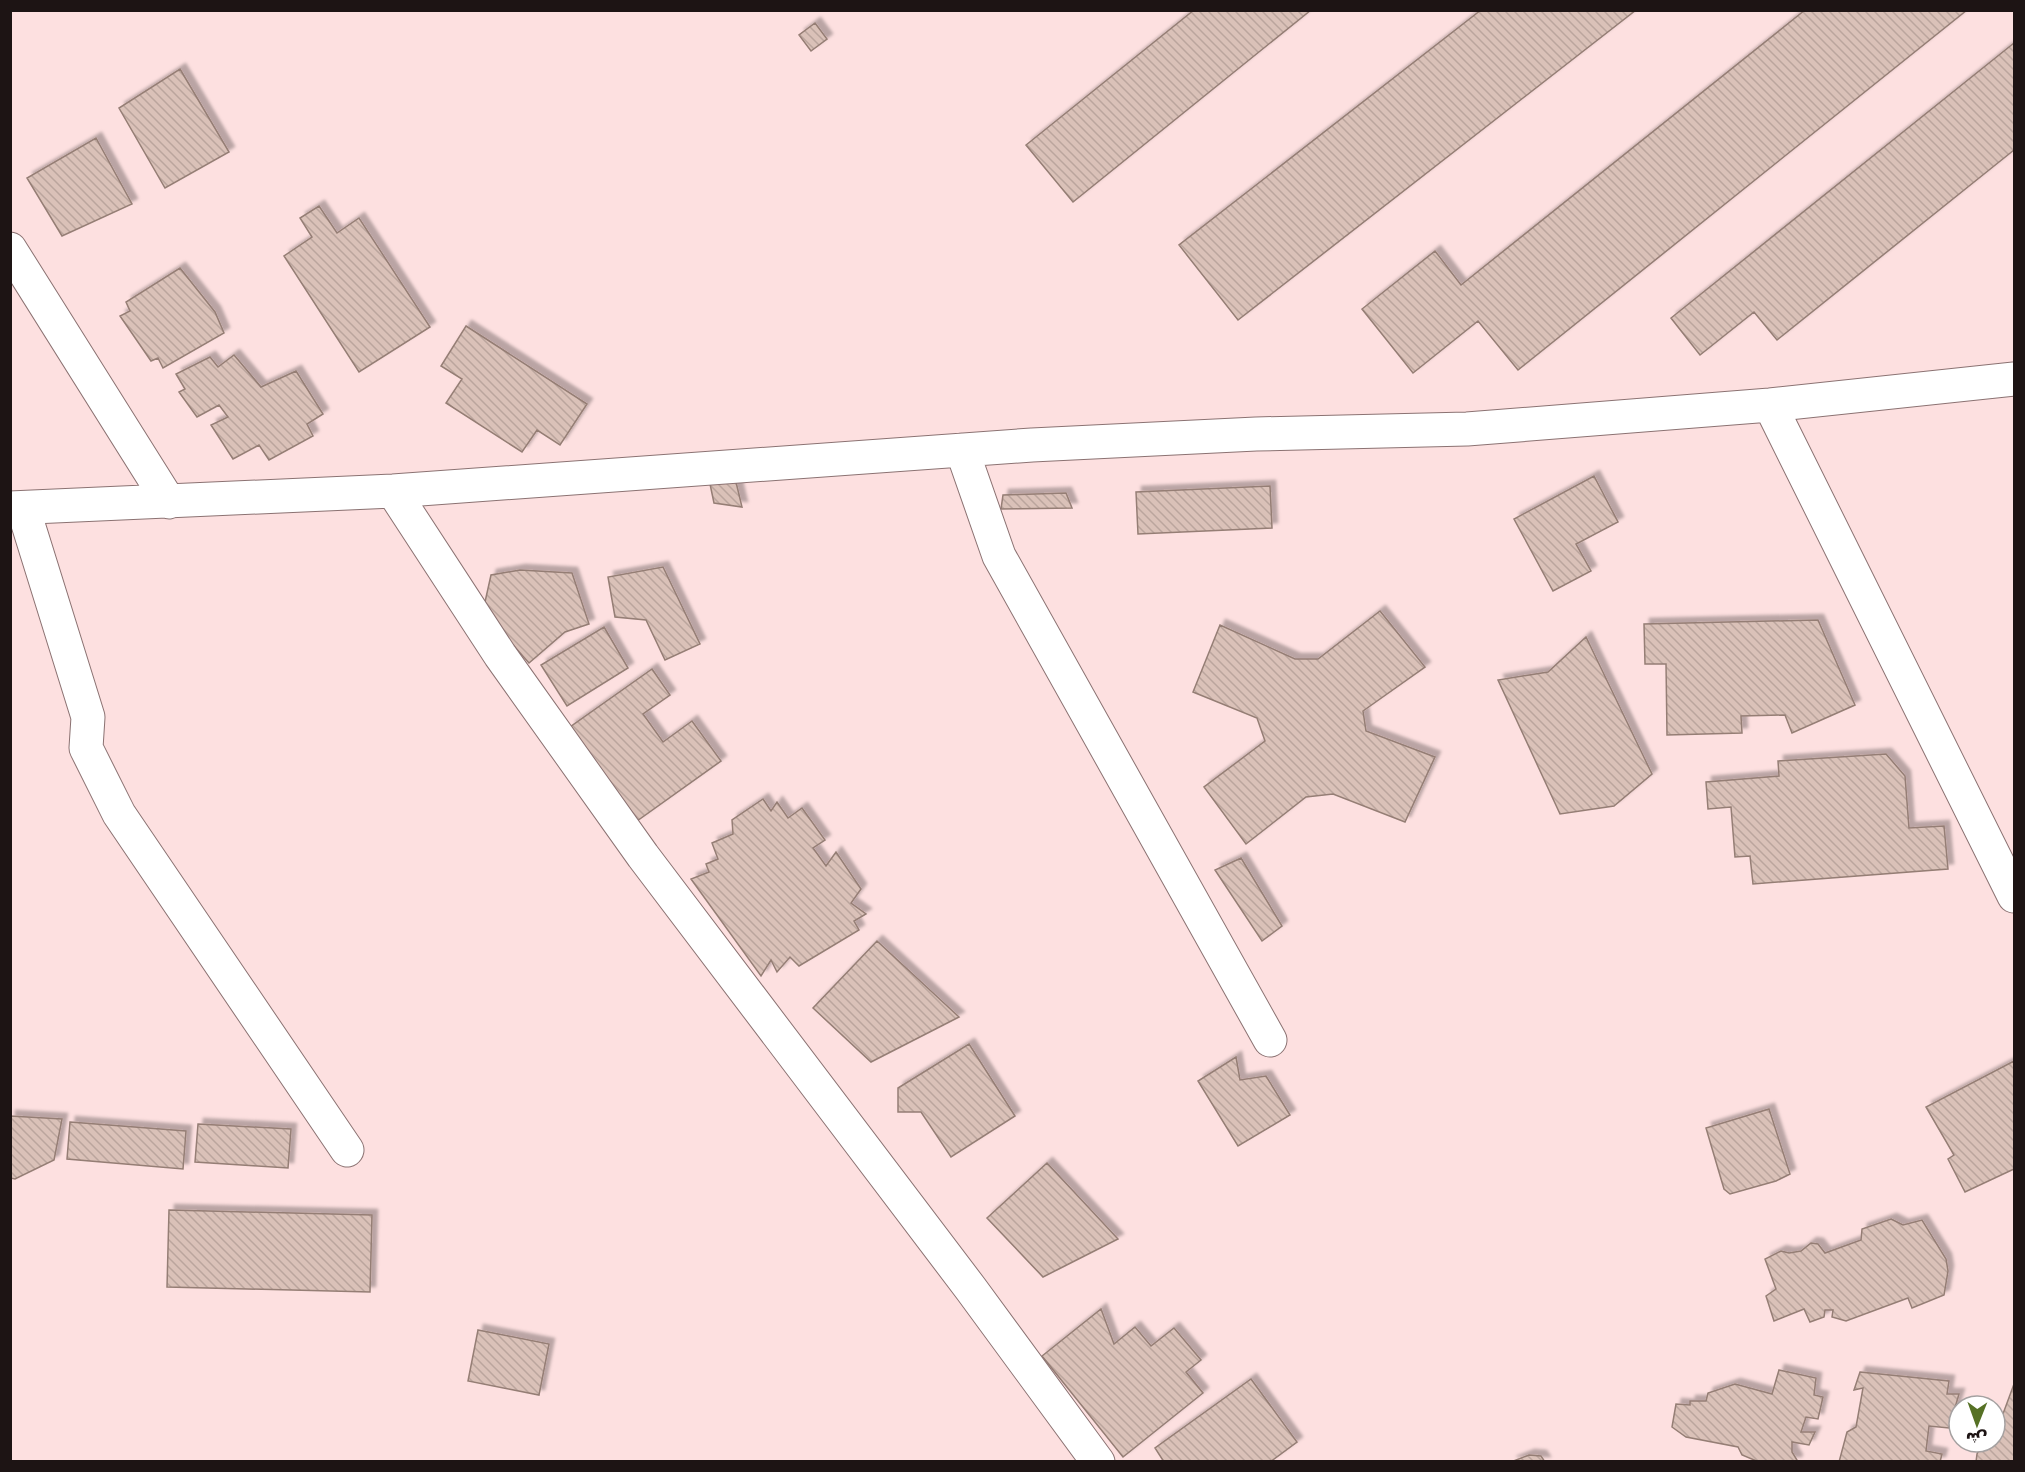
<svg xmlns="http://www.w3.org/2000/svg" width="2025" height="1472" font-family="'DejaVu Sans','Noto Naskh Arabic',sans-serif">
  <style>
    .building { fill: url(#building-back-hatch); stroke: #957e75; stroke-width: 1.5; filter: url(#shadow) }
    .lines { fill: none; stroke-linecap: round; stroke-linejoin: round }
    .minor-casing { stroke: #8b7272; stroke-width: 35 }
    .minor { stroke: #fff; stroke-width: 33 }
  </style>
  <defs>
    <pattern id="building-back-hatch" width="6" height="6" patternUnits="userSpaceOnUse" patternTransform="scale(1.5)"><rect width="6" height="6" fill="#dac1b8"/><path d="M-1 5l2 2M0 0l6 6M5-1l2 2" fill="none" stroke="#bba59d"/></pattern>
    <filter id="shadow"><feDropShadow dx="5.5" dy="-5.5" stdDeviation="1.5" flood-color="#0004"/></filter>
  </defs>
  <rect width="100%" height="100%" fill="#fde0e0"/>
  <path class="building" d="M1194 10H1311L1073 202 1026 145Z
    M1481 10H1636L1238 320 1179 245Z
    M1805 10H1967L1518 370 1478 321 1413 373 1362 309 1435 251 1461 285Z
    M815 23 827 39 811 51 799 35Z
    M2014 43V150L1777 340 1754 312 1700 355 1671 318Z
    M180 69 229 152 165 188 119 108Z
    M96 138 132 204 62 236 27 178Z
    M319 206 337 233 359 218 430 327 359 372 284 256 312 237 300 218Z
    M180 268 215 312 224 333 163 368 158 358 151 361 120 316 130 311 126 302Z
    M466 326 587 404 560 445 537 430 522 452 446 403 462 379 441 366Z
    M234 355 261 387 296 371 323 414 307 424 313 436 269 460 259 445 233 459 211 425 228 417 219 405 197 417 179 392 185 389 176 374 210 357 218 367Z
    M1594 476 1618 522 1576 544 1591 571 1553 591 1514 519Z
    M735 478 742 507 714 503 710 484Z
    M1270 486 1272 528 1138 534 1136 492Z
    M1066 493 1072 508 1001 509 1003 495Z
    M663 567 700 644 665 660 646 620 615 617 608 577Z
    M520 570 572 573 589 624 565 632 529 663 483 611 491 575Z
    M1380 611 1425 667 1363 711 1366 731 1435 757 1405 822 1333 794 1306 797 1246 844 1204 787 1265 741 1257 718 1193 692 1220 625 1295 659H1318Z
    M1818 620 1855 705 1792 733 1785 715 1741 716 1742 733 1667 735 1666 664H1645L1644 624Z
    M604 627 628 668 567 706 541 665Z
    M1586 637 1652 774 1614 806 1560 814 1498 680 1548 672Z
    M652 669 670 695 643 714 663 742 692 721 721 761 637 821 570 727Z
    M1886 754 1905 776 1909 828 1944 826 1948 869 1753 884 1750 856 1735 857 1731 807 1708 809 1706 782 1779 776 1778 761Z
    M763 799 771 811 777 802 788 818 802 808 825 840 813 848 826 866 836 852 861 889 851 903 866 914 854 921 859 930 799 966 790 957 777 972 771 960 761 976 691 879 709 872 706 864 718 859 712 843 733 834 732 820Z
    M1241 858 1282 926 1262 941 1215 870Z
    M877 941 959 1017 871 1062 813 1008Z
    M969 1044 1015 1116 951 1157 921 1112H898V1088Z
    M1236 1057 1240 1080 1266 1076 1290 1115 1238 1146 1198 1081Z
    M2014 1061V1169L1965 1192 1948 1159 1954 1155 1926 1107Z
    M1769 1109 1790 1174 1776 1181 1730 1194 1724 1189 1706 1128Z
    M10 1116 62 1119 54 1160 15 1179 10 1178Z
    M70 1122 186 1131 183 1169 67 1159Z
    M198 1124 291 1129 288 1168 195 1162Z
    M1047 1163 1118 1239 1043 1277 987 1218Z
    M169 1210 372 1215 370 1292 167 1287Z
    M1891 1219 1903 1225 1922 1220 1946 1259 1948 1271 1944 1295 1912 1308 1908 1298 1846 1321 1832 1317 1833 1310H1825L1824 1317 1810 1322 1804 1309 1774 1321 1766 1296 1776 1289 1765 1259 1781 1251 1789 1253 1801 1251 1811 1243 1818 1244 1825 1253 1861 1240 1862 1229Z
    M1101 1309 1114 1344 1135 1327 1151 1346 1174 1328 1201 1360 1186 1372 1203 1393 1123 1457 1042 1356Z
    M478 1330 549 1344 539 1395 468 1381Z
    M1779 1370 1816 1378 1814 1395 1823 1397 1818 1419 1806 1417 1801 1432H1815L1809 1445 1792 1442V1452L1797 1460 1796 1462H1759L1742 1455 1738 1447 1686 1437 1672 1427 1676 1404 1690 1405V1401H1706L1708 1393 1735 1384 1772 1394Z
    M1860 1372 1949 1381 1947 1394H1959L1949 1428 1929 1426 1926 1451 1942 1454 1940 1462H1839L1847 1432 1856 1427 1863 1388 1854 1390Z
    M1251 1379 1297 1442 1270 1462H1164L1155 1448Z
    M2014 1384V1462H1976L1977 1454 1983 1442H1995V1424L2000 1422Z
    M1529 1455 1541 1456 1545 1462H1511Z"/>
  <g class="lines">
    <defs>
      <path id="minor" d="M10 249 169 502
        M1770 405 2014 896
        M962 450 999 556 1270 1040
        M393 491 500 655 643 856 971 1289 1098 1462
        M10 508 393 491 1032 445 1256 434 1467 429 1770 405 2014 379
        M23 508 88 717 86 748 119 814 347 1150"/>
    </defs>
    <use href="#minor" class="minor-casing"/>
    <use href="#minor" class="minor"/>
  </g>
  <rect width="2025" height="1472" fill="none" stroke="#1d1414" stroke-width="24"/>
  <g transform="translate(1977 1424) rotate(181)"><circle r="28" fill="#ffffff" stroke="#a5a1a1" stroke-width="1.5"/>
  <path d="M0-4.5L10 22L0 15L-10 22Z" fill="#567125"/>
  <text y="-9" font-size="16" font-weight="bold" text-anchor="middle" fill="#1d1414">ش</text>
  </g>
</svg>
